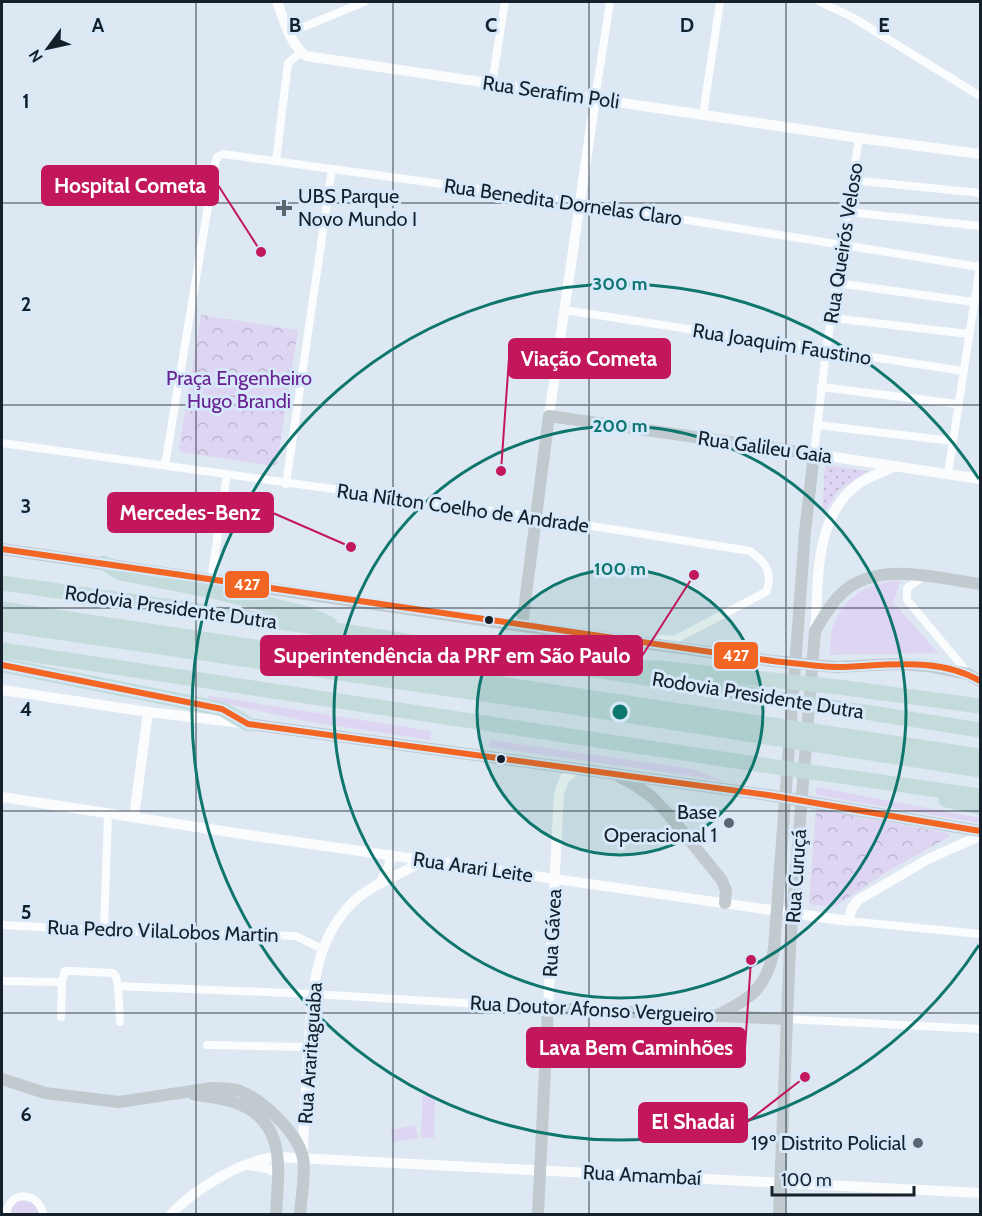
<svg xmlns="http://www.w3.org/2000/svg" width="982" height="1216" font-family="Cabin,sans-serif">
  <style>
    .grass { fill: #ded5f3 }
    .park { fill: url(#park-crowns) }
    .garden { fill: url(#garden-dots) }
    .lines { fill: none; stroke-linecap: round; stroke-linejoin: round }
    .minor { stroke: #fafcfd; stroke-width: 8 }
    .tertiary { stroke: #fafcfd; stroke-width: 10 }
    .secondary { stroke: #c1cace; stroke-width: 12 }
    .motorway { stroke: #c4dbdc; stroke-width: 15 }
    .bus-1-casing { stroke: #d6e8fa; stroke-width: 10 }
    .bus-1 { stroke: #f26522; stroke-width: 6 }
    .grid { fill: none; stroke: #15202b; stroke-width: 1.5; stroke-opacity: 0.55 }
    .ring { fill: none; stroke: #0f766e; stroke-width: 3 }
    .poi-dot { fill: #5b6671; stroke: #d6e8fa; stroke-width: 2 }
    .bus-dot { fill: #15202b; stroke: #d6e8fa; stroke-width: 2 }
    .labels { text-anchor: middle; stroke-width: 6; stroke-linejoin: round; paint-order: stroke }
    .street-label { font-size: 20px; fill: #15202b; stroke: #d6e8fa }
    .poi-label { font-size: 20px; fill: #15202b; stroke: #d6e8fa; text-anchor: end }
    .park-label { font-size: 20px; fill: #682192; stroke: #d6e8fa }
    .grid-label { font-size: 20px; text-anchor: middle; font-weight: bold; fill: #15202b; stroke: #d6e8fa; stroke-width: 6; stroke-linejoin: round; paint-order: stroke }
    .centre { fill: #0f766e; stroke: #d6e8fa; stroke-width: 3 }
    .ring-label { font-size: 18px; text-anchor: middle; font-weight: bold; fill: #0f766e; stroke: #d6e8fa; stroke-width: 6; stroke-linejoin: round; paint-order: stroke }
    .leader { fill: none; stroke: #c2185b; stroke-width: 2 }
    .callout-dot { fill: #c2185b; stroke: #d6e8fa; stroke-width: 2 }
    .callout { fill: #c2185b; stroke: #c2185b; stroke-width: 2 }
    .callout-label { font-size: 21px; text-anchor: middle; font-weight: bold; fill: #fff }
    .line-badge { stroke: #d6e8fa; stroke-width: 2 }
    .badge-label { font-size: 16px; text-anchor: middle; font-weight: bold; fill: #fff }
  </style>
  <defs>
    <pattern id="park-crowns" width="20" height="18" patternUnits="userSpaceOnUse" patternTransform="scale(1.5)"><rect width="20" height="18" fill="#ded5f3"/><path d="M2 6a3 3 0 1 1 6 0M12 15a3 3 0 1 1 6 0" fill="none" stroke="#beb7d0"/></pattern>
    <pattern id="garden-dots" width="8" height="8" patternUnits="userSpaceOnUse" patternTransform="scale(1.5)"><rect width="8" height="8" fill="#ded5f3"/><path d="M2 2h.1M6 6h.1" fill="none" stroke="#beb7d0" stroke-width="1.8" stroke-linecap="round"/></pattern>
  </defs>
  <rect width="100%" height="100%" fill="#dee8f2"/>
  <path class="grass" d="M901 580 893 602 938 653 830 655C828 609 856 584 901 580Z
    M210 696 431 731 430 740 311 722 209 700 207 697Z
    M490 740 692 769 724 781 489 747Z
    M816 787 980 818V823L816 795Z
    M423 1096H435L434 1138 421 1137Z
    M415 1125 418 1138 393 1142 391 1130Z
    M22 1200C31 1202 38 1205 39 1214H10C11 1207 15 1202 22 1200Z"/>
  <path class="park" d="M201 315 298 330 277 463 273 466 182 452 179 448Z
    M816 809 948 833 950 835 947 838 890 870 834 907 809 904Z"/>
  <path class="garden" d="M827 465 868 471 839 490 822 515 825 467Z"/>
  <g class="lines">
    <path class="minor" d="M820 2 852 17 980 96
      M289 33 364 2
      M492 83 505 2
      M595 99 610 2
      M703 115 720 2
      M276 161 288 63 301 52
      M852 180 980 193
      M848 212 980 226
      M837 283 973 302
      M564 310 963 371
      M832 318 969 334
      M821 387 958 404
      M817 425 953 441
      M2 443 535 517 750 551C765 562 774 573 766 592L674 640 662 639 654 644
      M814 454 826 351 859 138
      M165 465 215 164 217 157 223 154 580 203 980 267
      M948 474 980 265
      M286 484 332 169
      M924 576 907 588V600L968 673
      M211 580 227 474
      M848 921 980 934
      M2 925 116 931 296 936 322 949
      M104 930 108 813
      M2 981 58 982 62 981 65 971H72L113 973 116 977 118 986 312 994 548 1008
      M118 986 120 1022
      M61 1017 62 981
      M787 1019 980 1029
      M207 1045 309 1047
      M6 1214C9 1190 39 1191 43 1214"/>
    <path class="tertiary" d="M277 2C284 19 290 45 306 56L859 138 980 154
      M549 416 595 99
      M814 454 980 479
      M815 631C819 581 813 518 858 484 869 476 883 472 896 466
      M2 690 148 712 242 723
      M2 797 262 837 848 921 852 908 858 900 930 858 980 836
      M134 817 148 712
      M381 881 388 869 392 855
      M548 1008 559 793 565 778 578 768
      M303 1156C303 1124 306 1092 308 1060 312 1004 310 944 353 902 374 882 401 876 423 860
      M248 1165 267 1168 278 1173
      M171 1214C195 1189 243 1159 278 1157L980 1193"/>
    <path class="secondary" d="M2 549 522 626 773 661 836 667 894 664 929 666 968 674 980 681
      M522 626 549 416 814 454 805 532 774 949C767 988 750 1000 715 1016
      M248 724 768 795 980 831
      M620 777 635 785 652 797 669 815 721 879 726 890 725 903
      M2 1079 45 1093 119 1102 212 1088C221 1088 231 1088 240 1091 263 1100 298 1133 303 1158 306 1171 301 1200 300 1214
      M193 1094C208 1097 225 1098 239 1104 288 1124 278 1172 276 1214
      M538 1214 548 1008 787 1019
      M779 1214 790 947 815 631C823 618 830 604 842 593 877 560 937 578 980 584"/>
    <path class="motorway" d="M104 563 120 573 212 591 304 613 330 624
      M2 583 349 632 980 730
      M2 609 980 756
      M2 624 566 706 980 770
      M2 650 762 765 980 796
      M2 665 222 709 248 724
      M626 668H660L838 687 980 706
      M946 800 980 807"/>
    <defs>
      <path id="bus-1" d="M2 549 773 661C794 663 817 667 838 667 884 666 938 656 980 681
        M2 665 222 709 248 724 768 795 980 831"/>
    </defs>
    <use href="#bus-1" class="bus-1-casing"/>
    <use href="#bus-1" class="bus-1"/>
  </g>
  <path class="grid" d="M196 2V1214M393 2V1214M589 2V1214M786 2V1214M2 203H980M2 405H980M2 608H980M2 811H980M2 1013H980"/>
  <circle cx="620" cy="712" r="143" fill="#0f766e" fill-opacity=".12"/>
  <g class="ring">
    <circle cx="620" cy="712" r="143"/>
    <circle cx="620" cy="712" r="286"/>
    <path d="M979 945A428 428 0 1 1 979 479"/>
  </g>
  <g class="poi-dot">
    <path d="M281 199h6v6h6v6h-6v6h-6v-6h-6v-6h6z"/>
    <circle cx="729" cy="823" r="6"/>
    <circle cx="918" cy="1143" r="6"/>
  </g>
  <g class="bus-dot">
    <circle cx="489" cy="620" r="5"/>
    <circle cx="501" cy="759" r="5"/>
  </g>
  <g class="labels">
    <g class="street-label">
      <text transform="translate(551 92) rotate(8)" y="7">Rua Serafim Poli</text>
      <text transform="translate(563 202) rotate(8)" y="7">Rua Benedita Dornelas Claro</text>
      <text transform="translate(843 243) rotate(-81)" y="7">Rua Queirós Veloso</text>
      <text transform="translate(782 344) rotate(9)" y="7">Rua Joaquim Faustino</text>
      <text transform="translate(765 447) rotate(8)" y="7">Rua Galileu Gaia</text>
      <text transform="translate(463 508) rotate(8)" y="7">Rua Nílton Coelho de Andrade</text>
      <text transform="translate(171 607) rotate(8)" y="7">Rodovia Presidente Dutra</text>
      <text transform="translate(758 695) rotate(9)" y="7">Rodovia Presidente Dutra</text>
      <text transform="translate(473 867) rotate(8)" y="7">Rua Arari Leite</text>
      <text transform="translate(796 876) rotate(-86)" y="7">Rua Curuçá</text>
      <text transform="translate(163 931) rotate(2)" y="7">Rua Pedro VilaLobos Martin</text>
      <text transform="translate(552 933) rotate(-87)" y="7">Rua Gávea</text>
      <text transform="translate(592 1009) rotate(3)" y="7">Rua Doutor Afonso Vergueiro</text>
      <text transform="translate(310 1053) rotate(-86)" y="7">Rua Araritaguaba</text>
      <text transform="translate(642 1175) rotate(3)" y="7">Rua Amambaí</text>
    </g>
    <g class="poi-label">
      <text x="298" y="203" text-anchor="start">UBS Parque<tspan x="298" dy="23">Novo Mundo I</tspan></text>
      <text x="717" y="819">Base<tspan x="717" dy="23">Operacional 1</tspan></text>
      <text x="906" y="1150">19º Distrito Policial</text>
    </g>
    <g class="park-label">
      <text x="239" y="385">Praça Engenheiro<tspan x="239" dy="23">Hugo Brandi</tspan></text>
    </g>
  </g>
  <g class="grid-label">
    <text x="98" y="32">A</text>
    <text x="295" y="32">B</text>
    <text x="491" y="32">C</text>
    <text x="687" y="32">D</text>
    <text x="884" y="32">E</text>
    <text x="26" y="108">1</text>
    <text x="26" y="311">2</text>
    <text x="26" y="513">3</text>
    <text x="26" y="716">4</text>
    <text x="26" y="919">5</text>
    <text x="26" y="1121">6</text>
  </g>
  <circle cx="620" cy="712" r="9" class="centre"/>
  <g class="ring-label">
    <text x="620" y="290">300 m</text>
    <text x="620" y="432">200 m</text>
    <text x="620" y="575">100 m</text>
  </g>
  <path class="leader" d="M261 252L218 185M501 471L509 358M351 547L273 513M694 575L642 656M751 960L745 1048M805 1077L747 1122"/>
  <g class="callout-dot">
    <circle cx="261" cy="252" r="6"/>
    <circle cx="501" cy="471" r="6"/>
    <circle cx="351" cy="547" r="6"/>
    <circle cx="694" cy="575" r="6"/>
    <circle cx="751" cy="960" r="6"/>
    <circle cx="805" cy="1077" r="6"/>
  </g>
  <g class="callout">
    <rect x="42" y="166" width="176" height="39" rx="6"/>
    <rect x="509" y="339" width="161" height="39" rx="6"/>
    <rect x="108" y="493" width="165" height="39" rx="6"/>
    <rect x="261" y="636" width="381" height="39" rx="6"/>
    <rect x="527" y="1028" width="218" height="39" rx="6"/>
    <rect x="639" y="1103" width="108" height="39" rx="6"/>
  </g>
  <g class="callout-label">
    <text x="130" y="193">Hospital Cometa</text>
    <text x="589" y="366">Viação Cometa</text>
    <text x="190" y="520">Mercedes-Benz</text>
    <text x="452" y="663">Superintendência da PRF em São Paulo</text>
    <text x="636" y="1055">Lava Bem Caminhões</text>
    <text x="693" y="1129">El Shadai</text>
  </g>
  <g class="line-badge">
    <rect x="224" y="570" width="46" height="29" rx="6" fill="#f26522"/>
    <rect x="713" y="641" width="46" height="29" rx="6" fill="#f26522"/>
  </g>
  <g class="badge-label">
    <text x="247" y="590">427</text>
    <text x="736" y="661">427</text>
  </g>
  <rect width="982" height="1216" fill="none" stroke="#15202b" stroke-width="6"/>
  <g transform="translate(48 48) rotate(237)" stroke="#d6e8fa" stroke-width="4.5" paint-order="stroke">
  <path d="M0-4.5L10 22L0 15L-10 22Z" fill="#15202b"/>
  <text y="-9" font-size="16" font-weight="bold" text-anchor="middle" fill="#15202b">N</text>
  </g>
  <path d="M772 1186v9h142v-9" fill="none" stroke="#15202b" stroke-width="3"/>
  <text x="781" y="1186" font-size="18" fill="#15202b" stroke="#d6e8fa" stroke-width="4.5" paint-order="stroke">100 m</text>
</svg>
